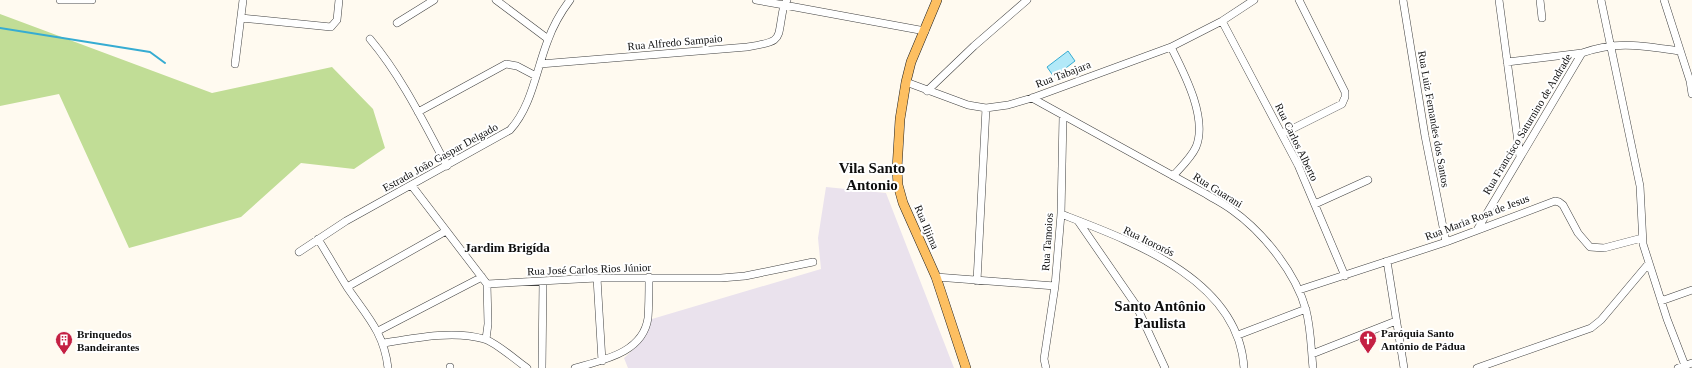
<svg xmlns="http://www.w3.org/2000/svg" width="1692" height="368" font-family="Georgia,serif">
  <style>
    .industrial { fill: #eae2ed }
    .forest { fill: #c1dd96 }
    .water { fill: #b2e9f8; stroke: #36acd2 }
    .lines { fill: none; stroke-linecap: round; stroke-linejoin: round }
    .stream { stroke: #36acd2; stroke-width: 2 }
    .minor-casing { stroke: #414141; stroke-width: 8 }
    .major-casing { stroke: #1f1f1f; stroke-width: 10 }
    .minor { stroke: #fff; stroke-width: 7 }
    .major { stroke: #fdbf61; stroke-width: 9 }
    .labels { text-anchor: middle; stroke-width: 4; stroke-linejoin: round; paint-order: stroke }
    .street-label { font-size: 11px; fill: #0e0e0e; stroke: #fff }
    .poi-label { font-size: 11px; font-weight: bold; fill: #0e0e0e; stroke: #fff; text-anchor: start }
    .quarter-label { font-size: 13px; font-weight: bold; fill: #0e0e0e; stroke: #fff }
    .district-label { font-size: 15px; font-weight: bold; fill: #0e0e0e; stroke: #fff }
  </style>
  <rect width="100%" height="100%" fill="#fffaf0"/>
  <path class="industrial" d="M826 187 886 193 954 368H628L624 358 635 348 652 319 821 269 818 238Z"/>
  <path class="forest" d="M0 14 212 93 332 67 373 109 385 148 354 169 301 163 241 217 129 248 59 94 0 106Z"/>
  <path class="water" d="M1068 51 1075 61 1054 77 1047 67Z"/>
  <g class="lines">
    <path class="stream" d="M0 28 150 52 165 63"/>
    <defs>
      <path id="minor" d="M60 0H92
        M496 0 548 39
        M756 0 784 5 787 0
        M1403 0 1425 136 1446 242
        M1499 0 1520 157
        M1540 0 1542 18
        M1601 0 1640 186 1643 244 1667 319 1686 368
        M1664 0 1690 81 1692 94
        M241 18 331 27 337 20 339 0
        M1222 21 1298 165 1345 276
        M397 23 434 0
        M370 39C402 77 424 123 447 166
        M1171 47C1184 73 1208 118 1196 147 1191 158 1181 167 1173 176
        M1507 62 1582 53
        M235 64 243 0
        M540 64 747 47C786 41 776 40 784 5L925 31
        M906 82 968 105 986 108 1008 105 1032 98 1171 47 1222 21 1254 0
        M927 91 974 46 1027 0
        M1032 98 1206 194C1214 199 1224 204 1232 210 1263 232 1296 273 1306 310 1311 329 1311 349 1313 368
        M418 112 506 64 517 66 536 76
        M1282 134 1342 104 1345 97V92L1299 0
        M412 186 487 284 488 324 486 339
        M1315 204 1368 180
        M1061 214C1131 241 1239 279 1244 368
        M1078 221 1136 305 1165 368
        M1477 230 1582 53C1618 40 1643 46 1680 51
        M318 239C328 255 337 271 347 287 366 315 384 332 388 368
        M299 252 346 221 510 130C532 106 536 70 548 40 553 26 561 12 570 0
        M1387 261 1404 368
        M936 277 1055 286
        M597 278 602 361
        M977 281 986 108
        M487 284 597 278H721L745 276 813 262
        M347 287 446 231
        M1299 290 1446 242 1555 201 1559 202 1563 205 1578 233 1590 247 1604 248 1642 238
        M1661 301 1692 290
        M378 331 482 277
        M1238 335 1306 309
        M384 343C414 338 454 330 484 339 494 341 517 361 527 368
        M1312 354 1396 321
        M450 368V367
        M542 368 543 281
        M575 368C603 360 643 353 648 318 649 305 649 291 649 277
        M1046 368 1044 359 1055 286 1061 214 1063 116
        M1477 368 1591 328 1601 320 1649 263
        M1678 368 1692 363"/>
      <path id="major" d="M937 0 911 62 906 82 900 119 897 169 898 185 903 203 936 277 966 368"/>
    </defs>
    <use href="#minor" class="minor-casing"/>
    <use href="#major" class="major-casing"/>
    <use href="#minor" class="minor"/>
    <use href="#major" class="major"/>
  </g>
  <defs>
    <symbol id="church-pin" viewBox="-11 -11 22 30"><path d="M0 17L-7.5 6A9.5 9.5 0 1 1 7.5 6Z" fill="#c42042" stroke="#fff"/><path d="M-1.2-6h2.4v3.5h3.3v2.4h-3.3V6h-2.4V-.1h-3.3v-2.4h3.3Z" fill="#fff"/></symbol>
    <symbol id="building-pin" viewBox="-11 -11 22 30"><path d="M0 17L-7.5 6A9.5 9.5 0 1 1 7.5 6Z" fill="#c42042" stroke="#fff"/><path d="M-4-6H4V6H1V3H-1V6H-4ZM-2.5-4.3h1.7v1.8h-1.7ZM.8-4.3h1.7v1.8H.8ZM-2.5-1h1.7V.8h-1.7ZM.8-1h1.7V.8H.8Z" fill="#fff"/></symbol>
  </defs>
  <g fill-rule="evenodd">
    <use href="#church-pin" x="1358" y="329" width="20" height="27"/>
    <use href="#building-pin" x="54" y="330" width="20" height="27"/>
  </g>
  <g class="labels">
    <g class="street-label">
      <text transform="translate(675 42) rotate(-5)" y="4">Rua Alfredo Sampaio</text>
      <text transform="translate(1063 74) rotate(-21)" y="4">Rua Tabajara</text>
      <text transform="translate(1434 119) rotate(80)" y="4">Rua Luiz Fernandes dos Santos</text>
      <text transform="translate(1527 124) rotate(-59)" y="4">Rua Francisco Saturnino de Andrade</text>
      <text transform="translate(1297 142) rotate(64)" y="4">Rua Carlos Alberto</text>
      <text transform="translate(440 157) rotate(-29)" y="4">Estrada João Gaspar Delgado</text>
      <text transform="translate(1218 190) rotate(32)" y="4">Rua Guarani</text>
      <text transform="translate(1477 217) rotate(-21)" y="4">Rua Maria Rosa de Jesus</text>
      <text transform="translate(927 227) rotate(67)" y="4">Rua Iljima</text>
      <text transform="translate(1149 241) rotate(26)" y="4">Rua Itororós</text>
      <text transform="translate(1047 242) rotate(-86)" y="4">Rua Tamoios</text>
      <text transform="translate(589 269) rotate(-2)" y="4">Rua José Carlos Rios Júnior</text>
    </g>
    <g class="poi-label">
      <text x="1381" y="337">Paróquia Santo<tspan x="1381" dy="13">Antônio de Pádua</tspan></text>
      <text x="77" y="338">Brinquedos<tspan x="77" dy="13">Bandeirantes</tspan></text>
    </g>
    <g class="quarter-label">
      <text x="507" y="252">Jardim Brigída</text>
    </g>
    <g class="district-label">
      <text x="872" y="173">Vila Santo<tspan x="872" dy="17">Antonio</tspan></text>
      <text x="1160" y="311">Santo Antônio<tspan x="1160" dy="17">Paulista</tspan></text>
    </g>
  </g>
</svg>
